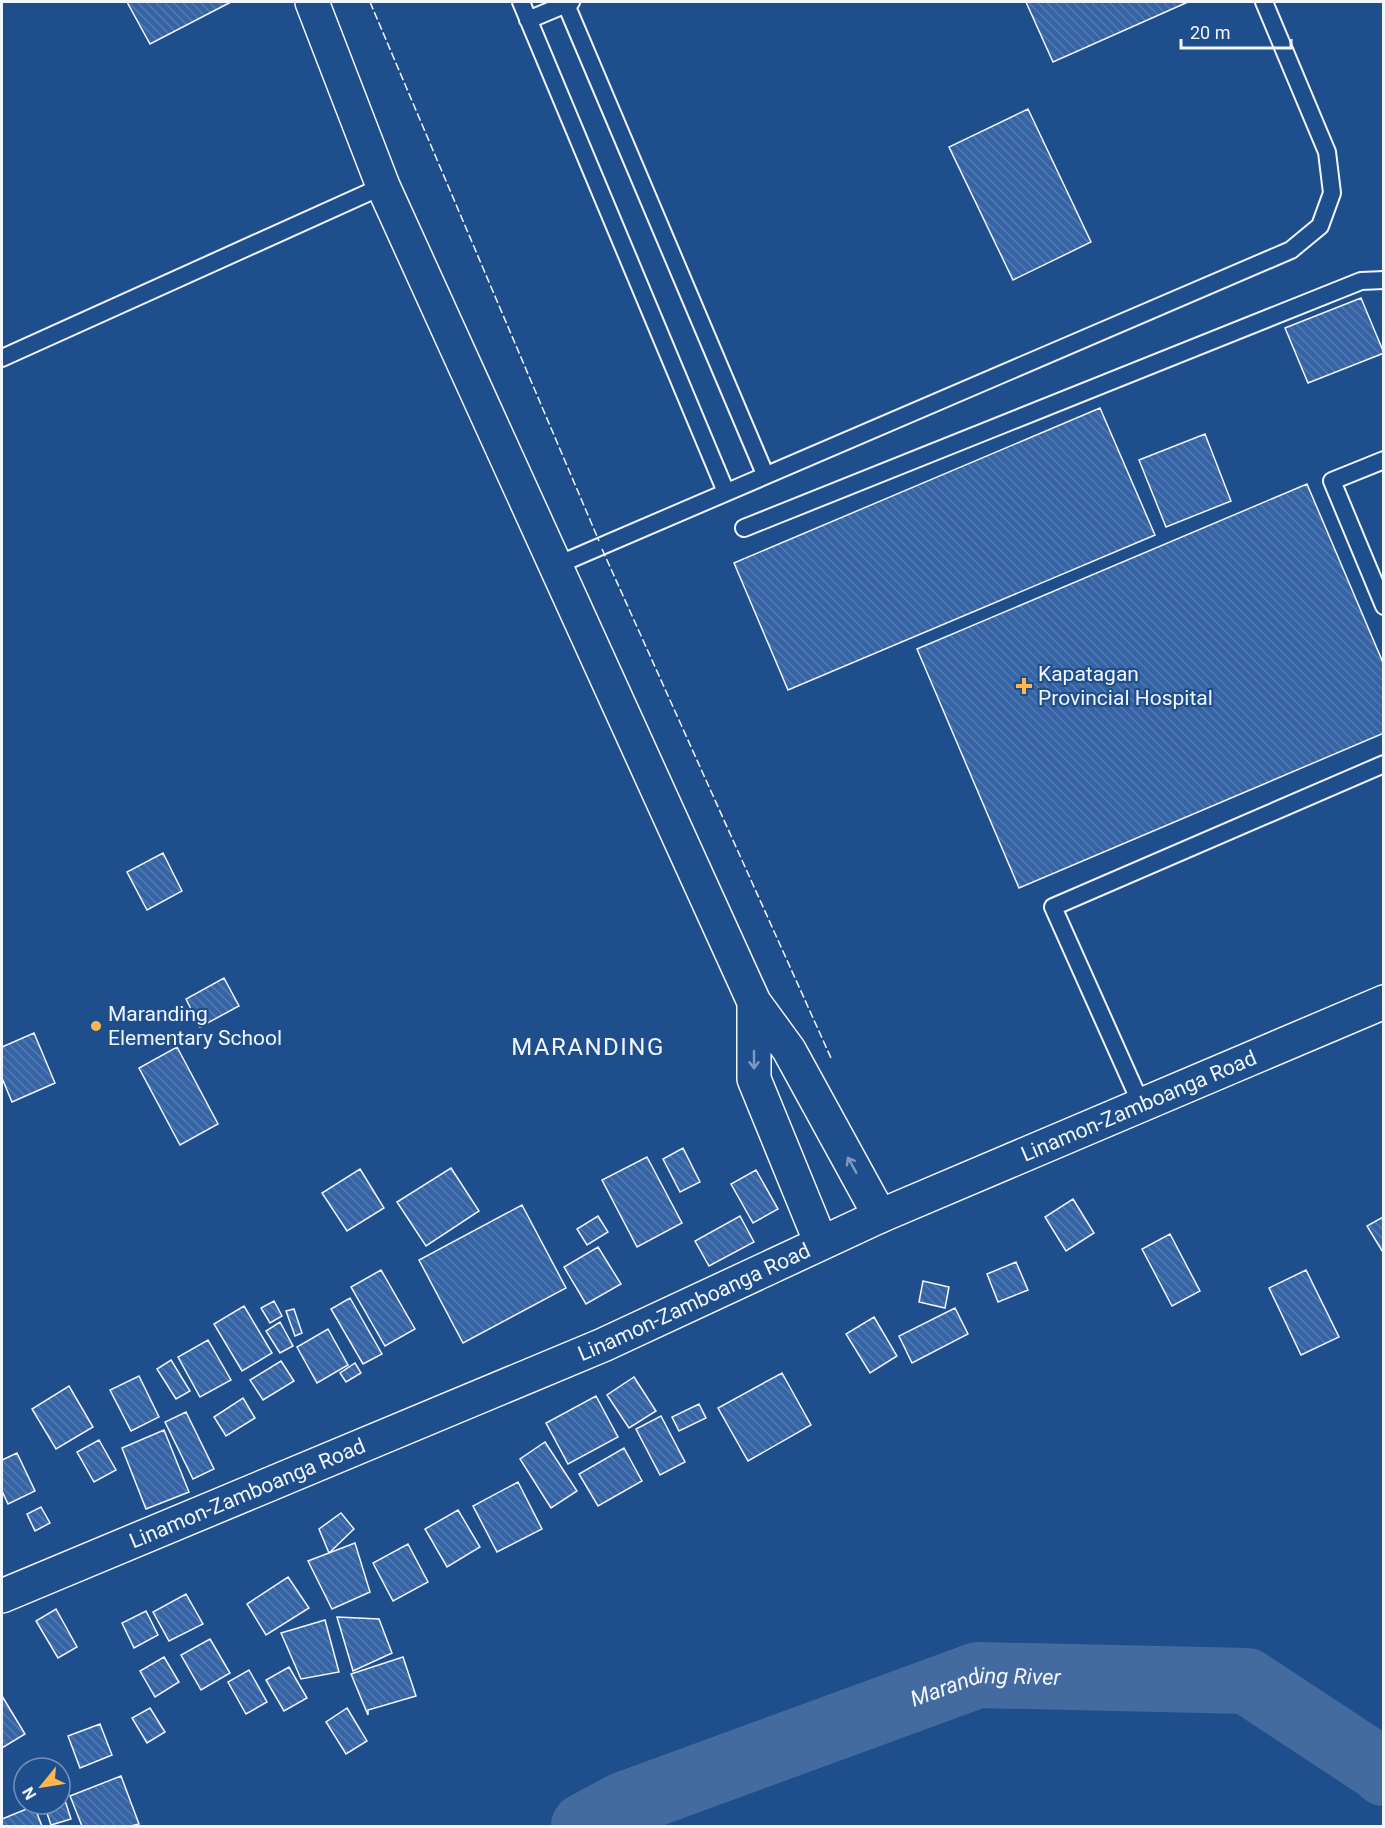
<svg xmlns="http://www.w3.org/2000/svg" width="1385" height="1828" font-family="Roboto,sans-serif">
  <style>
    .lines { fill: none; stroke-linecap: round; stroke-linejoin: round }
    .river { stroke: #446ba0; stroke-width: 66 }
    .building { fill: url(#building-back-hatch); stroke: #f2f6ff; stroke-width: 1.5 }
    .lane-casing { stroke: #f2f6ff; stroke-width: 20 }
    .street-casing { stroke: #f2f6ff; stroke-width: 36 }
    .highway-casing { stroke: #f2f6ff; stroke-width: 36 }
    .lane { stroke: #1f4e8c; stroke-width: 16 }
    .street { stroke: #1f4e8c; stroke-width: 33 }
    .highway { stroke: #1f4e8c; stroke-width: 33 }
    .fence { stroke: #f2f6ff; stroke-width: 1.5; stroke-dasharray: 8 3; stroke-linecap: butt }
    .oneway { stroke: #7e9ac0 }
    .poi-dot { fill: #ffb74d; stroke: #1f4e8c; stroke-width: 2 }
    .labels { text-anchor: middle; stroke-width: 4.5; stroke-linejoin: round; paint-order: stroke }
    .poi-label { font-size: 21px; fill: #f2f6ff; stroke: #1f4e8c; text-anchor: start }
    .street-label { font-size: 21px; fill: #f2f6ff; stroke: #1f4e8c }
    .water-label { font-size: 22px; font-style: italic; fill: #f2f6ff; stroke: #1f4e8c }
    .quarter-label { font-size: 24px; letter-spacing: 1.5px; fill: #f2f6ff; stroke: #1f4e8c }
  </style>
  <defs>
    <pattern id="building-back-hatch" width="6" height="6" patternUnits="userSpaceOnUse" patternTransform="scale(1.5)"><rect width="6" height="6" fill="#3563a3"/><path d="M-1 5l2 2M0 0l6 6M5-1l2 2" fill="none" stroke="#537ab1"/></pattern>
  </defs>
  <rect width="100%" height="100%" fill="#1f4e8c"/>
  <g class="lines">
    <path class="river" id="s1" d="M584 1826 623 1805 978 1675 1247 1681 1379 1768 1384 1773"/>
  </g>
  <path class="building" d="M127 2H231L150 44Z
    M1026 2H1188L1053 62Z
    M1028 109 1091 242 1013 280 949 147Z
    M1361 298 1384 353 1308 383 1285 328Z
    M1100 408 1155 535 788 690 734 563Z
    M1205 434 1231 501 1166 527 1139 460Z
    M1307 484 1384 665V733L1019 888 917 649Z
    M163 853 182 891 147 910 127 872Z
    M224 978 239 1006 200 1027 186 999Z
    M34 1033 55 1083 12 1102 2 1078V1047Z
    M177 1047 218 1124 180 1145 139 1068Z
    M683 1148 700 1182 680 1192 663 1159Z
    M647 1157 682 1223 637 1247 602 1180Z
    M451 1168 479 1211 426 1246 397 1202Z
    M360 1169 384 1208 347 1231 322 1193Z
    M756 1170 778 1209 753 1223 731 1184Z
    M1073 1199 1094 1233 1066 1251 1045 1217Z
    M522 1205 566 1288 463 1343 419 1260Z
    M598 1216 608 1232 587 1245 577 1229Z
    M740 1216 754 1242 709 1266 695 1241Z
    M1383 1217 1384 1219V1254L1367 1226Z
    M1170 1234 1200 1291 1172 1306 1142 1249Z
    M598 1247 621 1284 586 1304 564 1267Z
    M1016 1262 1028 1290 998 1302 987 1274Z
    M381 1270 415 1329 385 1346 351 1287Z
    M1306 1270 1339 1337 1301 1355 1269 1288Z
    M923 1281 949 1287 945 1308 919 1302Z
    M350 1298 382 1354 363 1364 331 1309Z
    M274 1301 282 1316 270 1323 261 1308Z
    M244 1306 272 1353 242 1371 214 1324Z
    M955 1308 968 1334 912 1363 899 1336Z
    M294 1309 302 1333 295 1336 286 1311Z
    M874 1317 897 1356 870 1373 846 1334Z
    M280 1322 293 1346 280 1353 266 1331Z
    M328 1329 348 1365 317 1383 297 1347Z
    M208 1340 231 1380 200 1397 178 1357Z
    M171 1360 190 1391 176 1399 157 1369Z
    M281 1361 294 1381 263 1400 250 1380Z
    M355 1363 361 1373 346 1382 340 1373Z
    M782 1373 811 1425 748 1461 718 1408Z
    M139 1376 159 1417 131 1431 110 1390Z
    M634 1377 656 1411 629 1428 607 1395Z
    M69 1386 93 1427 56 1449 32 1409Z
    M596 1396 618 1437 568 1464 546 1423Z
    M243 1398 255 1418 226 1436 214 1417Z
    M699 1404 706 1418 679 1431 672 1417Z
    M186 1412 214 1469 193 1479 165 1422Z
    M661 1416 685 1462 660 1475 636 1429Z
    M164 1430 189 1492 146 1509 122 1448Z
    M99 1440 116 1470 94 1482 77 1452Z
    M545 1442 577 1491 551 1508 520 1459Z
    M624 1448 642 1481 598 1506 579 1474Z
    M17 1453 35 1491 8 1504 2 1491V1460Z
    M518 1482 542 1529 497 1552 473 1506Z
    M41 1507 50 1523 35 1531 27 1514Z
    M458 1510 480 1547 447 1567 425 1529Z
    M341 1513 354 1529 329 1553 319 1529Z
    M355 1543 370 1592 332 1609 308 1561Z
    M408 1544 428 1582 393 1601 373 1563Z
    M288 1577 309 1608 266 1635 247 1604Z
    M186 1594 203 1624 169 1641 153 1612Z
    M56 1609 77 1647 58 1658 36 1621Z
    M146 1611 158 1635 134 1648 122 1623Z
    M337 1617 379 1619 392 1653 353 1671Z
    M325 1620 339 1672 301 1679 281 1633Z
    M210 1639 230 1673 201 1690 181 1655Z
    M164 1657 179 1682 155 1697 140 1671Z
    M403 1657 416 1696 368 1710V1715L351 1674Z
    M289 1667 307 1698 284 1711 266 1680Z
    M249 1670 267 1702 246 1714 228 1682Z
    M2 1696 25 1734 2 1748Z
    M150 1708 165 1732 147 1743 132 1718Z
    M347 1708 367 1741 346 1754 326 1722Z
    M100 1724 112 1755 80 1768 68 1736Z
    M121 1776 139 1824 131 1826H82L70 1796Z
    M60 1785 71 1819 51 1825 44 1804H60Z
    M34 1806 42 1826H2V1819Z"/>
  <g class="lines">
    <defs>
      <path id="lane" d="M521 2 726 492
        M565 2 765 474
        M528 20 571 2
        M2 358 383 186
        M1384 460 1332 481 1384 606
        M744 528 1361 281 1384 280
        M555 566 1291 250 1320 226 1332 193 1327 152 1264 2
        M1142 1106 1053 907 1384 764"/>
      <path id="street" d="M312 2 383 186 754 1002 789 1050 880 1216
        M754 1002V1079L821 1243"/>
      <g id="highway">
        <path id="s2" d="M2 1596 603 1345 880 1216 1384 1002"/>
      </g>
    </defs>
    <use href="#lane" class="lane-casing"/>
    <use href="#street" class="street-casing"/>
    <use href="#highway" class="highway-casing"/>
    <use href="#lane" class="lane"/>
    <use href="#street" class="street"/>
    <use href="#highway" class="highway"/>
    <path class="fence" d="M370 2 599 541
      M602 549 831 1058"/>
  </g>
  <defs><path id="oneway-shaft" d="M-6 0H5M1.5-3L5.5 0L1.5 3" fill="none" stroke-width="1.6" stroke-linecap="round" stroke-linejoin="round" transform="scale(1.5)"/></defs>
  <g class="oneway">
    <use href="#oneway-shaft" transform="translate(754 1060) rotate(90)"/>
    <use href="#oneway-shaft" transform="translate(852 1165) rotate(-119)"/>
  </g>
  <g class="poi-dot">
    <path d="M1021 677h6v6h6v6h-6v6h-6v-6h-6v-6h6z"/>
    <circle cx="96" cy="1026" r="6"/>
  </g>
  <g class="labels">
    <g class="poi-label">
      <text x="1038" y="681">Kapatagan<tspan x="1038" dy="24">Provincial Hospital</tspan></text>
      <text x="108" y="1021">Maranding<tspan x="108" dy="24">Elementary School</tspan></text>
    </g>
    <g class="street-label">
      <text dy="7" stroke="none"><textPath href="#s2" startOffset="1238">Linamon-Zamboanga Road</textPath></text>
      <text dy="7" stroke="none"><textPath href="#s2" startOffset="752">Linamon-Zamboanga Road</textPath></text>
      <text dy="7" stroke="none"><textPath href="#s2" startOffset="266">Linamon-Zamboanga Road</textPath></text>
    </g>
    <g class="water-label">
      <text dy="8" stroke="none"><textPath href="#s1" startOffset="428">Maranding River</textPath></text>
    </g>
    <g class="quarter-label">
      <text x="588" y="1055">MARANDING</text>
    </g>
  </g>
  <rect width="1385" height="1828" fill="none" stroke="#f2f6ff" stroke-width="6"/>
  <g transform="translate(42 1786) rotate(240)"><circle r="28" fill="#1f4e8c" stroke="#7391ba" stroke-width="1.5"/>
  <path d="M0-4.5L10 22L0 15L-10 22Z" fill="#ffb74d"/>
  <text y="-9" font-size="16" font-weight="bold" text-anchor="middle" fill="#f2f6ff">N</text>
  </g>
  <path d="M1181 39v9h110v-9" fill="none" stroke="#f2f6ff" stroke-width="3"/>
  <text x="1190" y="39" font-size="18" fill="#f2f6ff" stroke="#1f4e8c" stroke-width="4.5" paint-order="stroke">20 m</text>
</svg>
